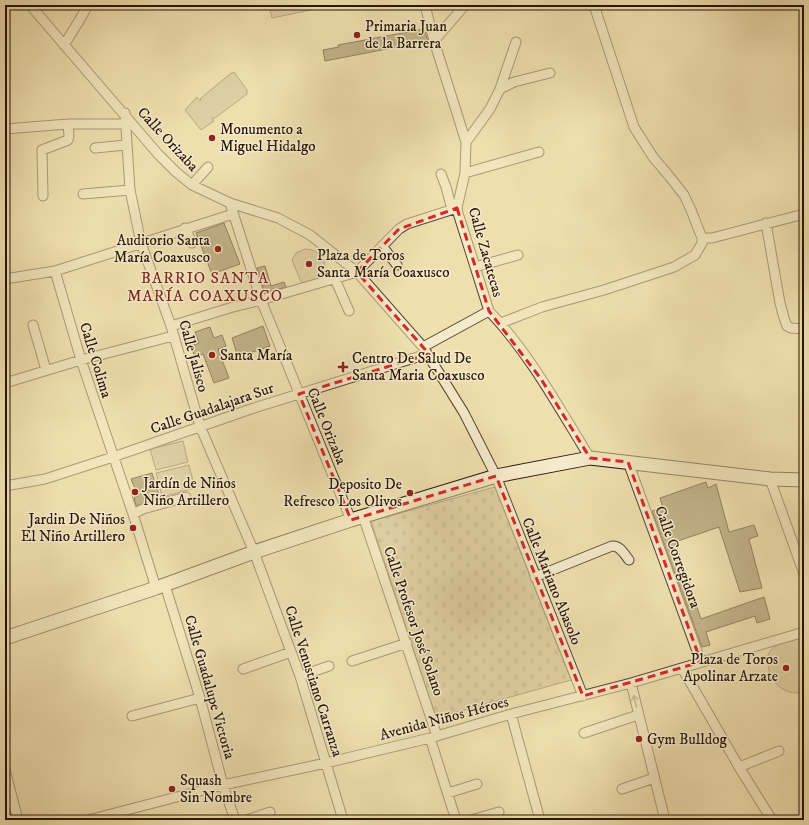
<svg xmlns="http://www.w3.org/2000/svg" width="809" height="825" font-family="'IM FELL DW Pica',serif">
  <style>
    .cemetery { fill: url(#cemetery-stones); stroke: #7a684a }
    .green { fill: #cdbc92; stroke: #7a684a }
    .building { fill: #8f7e5c; stroke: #261402 }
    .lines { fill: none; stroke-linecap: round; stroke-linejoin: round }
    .street-casing { stroke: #58472d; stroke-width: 11 }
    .secondary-casing { stroke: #261402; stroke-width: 15 }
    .street { stroke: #f5eacb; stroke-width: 9 }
    .secondary { stroke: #f5eacb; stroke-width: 13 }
    .oneway { stroke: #988a71 }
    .marked { fill: none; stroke: #d62828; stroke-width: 3; stroke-dasharray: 8 5; stroke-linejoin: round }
    .poi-dot { fill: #8f2418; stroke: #f5eacb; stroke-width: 1.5 }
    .labels { text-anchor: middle; stroke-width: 3; stroke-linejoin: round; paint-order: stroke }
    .poi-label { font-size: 15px; fill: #261402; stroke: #f5eacb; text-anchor: start }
    .street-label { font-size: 15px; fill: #261402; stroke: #f5eacb }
    .neighbourhood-label { font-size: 16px; letter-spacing: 1px; fill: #7a1f14; stroke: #f5eacb }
  </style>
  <defs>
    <pattern id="cemetery-stones" width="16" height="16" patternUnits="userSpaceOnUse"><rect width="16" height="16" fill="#cdbc92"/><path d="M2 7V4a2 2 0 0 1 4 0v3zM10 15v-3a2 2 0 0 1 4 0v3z" fill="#b0a17c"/></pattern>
  </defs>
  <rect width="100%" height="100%" fill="#efdfaf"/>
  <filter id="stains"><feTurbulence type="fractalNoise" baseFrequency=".005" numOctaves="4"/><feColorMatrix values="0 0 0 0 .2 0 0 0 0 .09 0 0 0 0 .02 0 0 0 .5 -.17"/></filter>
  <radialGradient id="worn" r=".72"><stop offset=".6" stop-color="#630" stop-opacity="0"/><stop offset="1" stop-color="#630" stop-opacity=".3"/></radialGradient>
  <path class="cemetery" d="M495 487 571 680 436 718 371 521Z"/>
  <path class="green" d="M269 5H335L272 18Z
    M234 72 247 90V94L215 118H212L214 121 201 130 185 110 197 97 200 101 201 98 230 74Z
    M305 249C335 250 329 292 301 282L292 260 296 253Z
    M183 441 188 462 156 470 150 449Z
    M189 465 195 488 162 497 156 473Z
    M798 638 804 640V692C785 697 769 682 768 664 767 658 768 653 772 649 779 642 788 641 798 638Z"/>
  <path class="building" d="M424 29 428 41 325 61 323 50 339 47 338 45Z
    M224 223 240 264 212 274 196 233Z
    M265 266 271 286 284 282 286 287 265 293 257 268Z
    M263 326 270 346 238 357 232 338Z
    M210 327 214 338 222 335 226 346 218 349 229 378 214 383 203 354 195 357 191 346 199 343 195 332Z
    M152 473 160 498 136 506 134 497 138 496 131 479Z
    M706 482 708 488 716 484 729 532 754 525 758 536 749 539 762 588 740 592 719 527 675 542 701 619 764 597 770 619 757 623 755 616 706 632 710 645 702 647 652 511 663 508 660 498Z"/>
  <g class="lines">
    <defs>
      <path id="street" d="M30 5 158 154 176 172 192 185 230 203 278 218 310 235 357 272 423 347 464 413 496 476 583 696
        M425 5 434 41 466 142 465 173 457 208 458 213 489 311C530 354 559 408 590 458
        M434 41 465 5
        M64 45 79 21 88 5
        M500 89 514 82 550 73
        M125 113 130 190 141 243 171 326 200 426 254 552 300 676 343 820
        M5 129 68 124H125
        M466 142 490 109 500 89 516 42
        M95 148 126 145
        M465 173 539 152
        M441 174 446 187 452 209
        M192 185 208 167
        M83 194 130 190
        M43 196 42 150 68 140 69 136 68 124
        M230 203 261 300 351 520
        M766 223 780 303 784 318 787 326 791 328 804 329
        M185 228 192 243
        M702 238H712L804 214
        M382 246 397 265
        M475 267 518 255
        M55 271 81 360 133 514 156 588
        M5 279 55 271 233 214
        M335 279 349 311
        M501 323 542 307 604 290 674 267 695 255 702 243V238L691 210 684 195 669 176 653 157 634 127 594 5
        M33 325 46 370
        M171 326 233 307 261 300 357 272 399 229 407 224 457 208
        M423 347 489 311
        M5 383 81 360 173 336
        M628 462 701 662
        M770 479 804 574
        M5 486 45 479 113 457 251 409 427 354
        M133 514 143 509 186 497
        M363 516 437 736
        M535 577 612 546C620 545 624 554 629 560
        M165 585 200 698 223 785 235 820
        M352 661 407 643
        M682 668 739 767 772 820
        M243 669 291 652
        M300 676 329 666
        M631 683 665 820
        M511 714 540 820
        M132 716 200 698
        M584 733 638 715
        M430 738 456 820
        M739 767 779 751
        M5 770 18 820
        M622 789 654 778
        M448 793 477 784
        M88 820 223 785 326 763 430 738 511 714 631 683 804 632
        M247 820 270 812
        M471 820 499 812"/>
      <path id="secondary" d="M5 638 156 588 254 552 351 520 496 476 590 458 770 479 804 480"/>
    </defs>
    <use href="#street" class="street-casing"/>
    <use href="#secondary" class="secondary-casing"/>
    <use href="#street" class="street"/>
    <use href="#secondary" class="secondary"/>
  </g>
  <defs><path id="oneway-shaft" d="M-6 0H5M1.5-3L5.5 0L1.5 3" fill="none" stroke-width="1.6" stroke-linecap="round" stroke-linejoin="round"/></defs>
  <use class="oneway" href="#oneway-shaft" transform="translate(635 701) rotate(-103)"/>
  <path d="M0 0H809V825H0ZM457 208 489 311 541 379 590 458 628 462 701 662 583 696 496 476 351 520 299 394 429 354 357 272 399 229Z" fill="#efdfaf" fill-opacity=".55" fill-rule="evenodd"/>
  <path class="marked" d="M457 208 489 311 541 379 590 458 628 462 701 662 583 696 496 476 351 520 299 394 429 354 357 272 399 229Z"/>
  <g class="poi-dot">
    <circle cx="357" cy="35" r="4"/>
    <circle cx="212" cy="138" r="4"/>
    <circle cx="218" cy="249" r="4"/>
    <circle cx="309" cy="264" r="4"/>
    <circle cx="212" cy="355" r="4"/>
    <path d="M341 361h4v4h4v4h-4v4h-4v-4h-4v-4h4z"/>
    <circle cx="135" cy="492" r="4"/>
    <circle cx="410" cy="493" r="4"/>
    <circle cx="133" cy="528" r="4"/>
    <circle cx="786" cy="668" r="4"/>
    <circle cx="639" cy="739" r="4"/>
    <circle cx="172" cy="789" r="4"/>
  </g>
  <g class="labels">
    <g class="poi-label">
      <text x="365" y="31">Primaria Juan<tspan x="365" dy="17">de la Barrera</tspan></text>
      <text x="220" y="134">Monumento a<tspan x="220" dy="17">Miguel Hidalgo</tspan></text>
      <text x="210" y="245" text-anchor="end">Auditorio Santa<tspan x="210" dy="17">María Coaxusco</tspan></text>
      <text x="317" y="260">Plaza de Toros<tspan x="317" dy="17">Santa María Coaxusco</tspan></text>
      <text x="220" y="360">Santa María</text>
      <text x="352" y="363">Centro De Salud De<tspan x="352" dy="17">Santa Maria Coaxusco</tspan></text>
      <text x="143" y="488">Jardín de Niños<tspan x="143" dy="17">Niño Artillero</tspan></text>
      <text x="402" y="489" text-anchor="end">Deposito De<tspan x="402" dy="17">Refresco Los Olivos</tspan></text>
      <text x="125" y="524" text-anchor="end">Jardin De Niños<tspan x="125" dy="17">El Niño Artillero</tspan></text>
      <text x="778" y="664" text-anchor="end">Plaza de Toros<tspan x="778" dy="17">Apolinar Arzate</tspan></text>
      <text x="647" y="744">Gym Bulldog</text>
      <text x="180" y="785">Squash<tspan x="180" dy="17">Sin Nombre</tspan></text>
    </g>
    <g class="street-label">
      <text transform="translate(168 139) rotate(47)" y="5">Calle Orizaba</text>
      <text transform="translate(486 252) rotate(74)" y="5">Calle Zacatecas</text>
      <text transform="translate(194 356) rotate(74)" y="5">Calle Jalisco</text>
      <text transform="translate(96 360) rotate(73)" y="5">Calle Colima</text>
      <text transform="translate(212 408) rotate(-19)" y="5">Calle Guadalajara Sur</text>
      <text transform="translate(327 426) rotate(68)" y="5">Calle Orizaba</text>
      <text transform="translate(678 557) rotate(70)" y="5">Calle Corregidora</text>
      <text transform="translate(552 581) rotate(68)" y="5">Calle Mariano Abasolo</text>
      <text transform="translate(414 621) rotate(71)" y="5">Calle Profesor José Solano</text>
      <text transform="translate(314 681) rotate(72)" y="5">Calle Venustiano Carranza</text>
      <text transform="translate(210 687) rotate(74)" y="5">Calle Guadalupe Victoria</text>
      <text transform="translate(444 718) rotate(-15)" y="5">Avenida Niños Héroes</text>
    </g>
    <g class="neighbourhood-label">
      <text x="205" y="283">BARRIO SANTA<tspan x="205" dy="18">MARÍA COAXUSCO</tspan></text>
    </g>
  </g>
  <rect width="809" height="825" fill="none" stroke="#efdfaf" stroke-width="20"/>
  <rect x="6" y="6" width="797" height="813" fill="none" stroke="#261402" stroke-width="2"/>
  <rect x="10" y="10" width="789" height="805" fill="none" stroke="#261402"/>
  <rect width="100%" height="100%" filter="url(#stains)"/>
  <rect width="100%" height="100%" fill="url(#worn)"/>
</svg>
